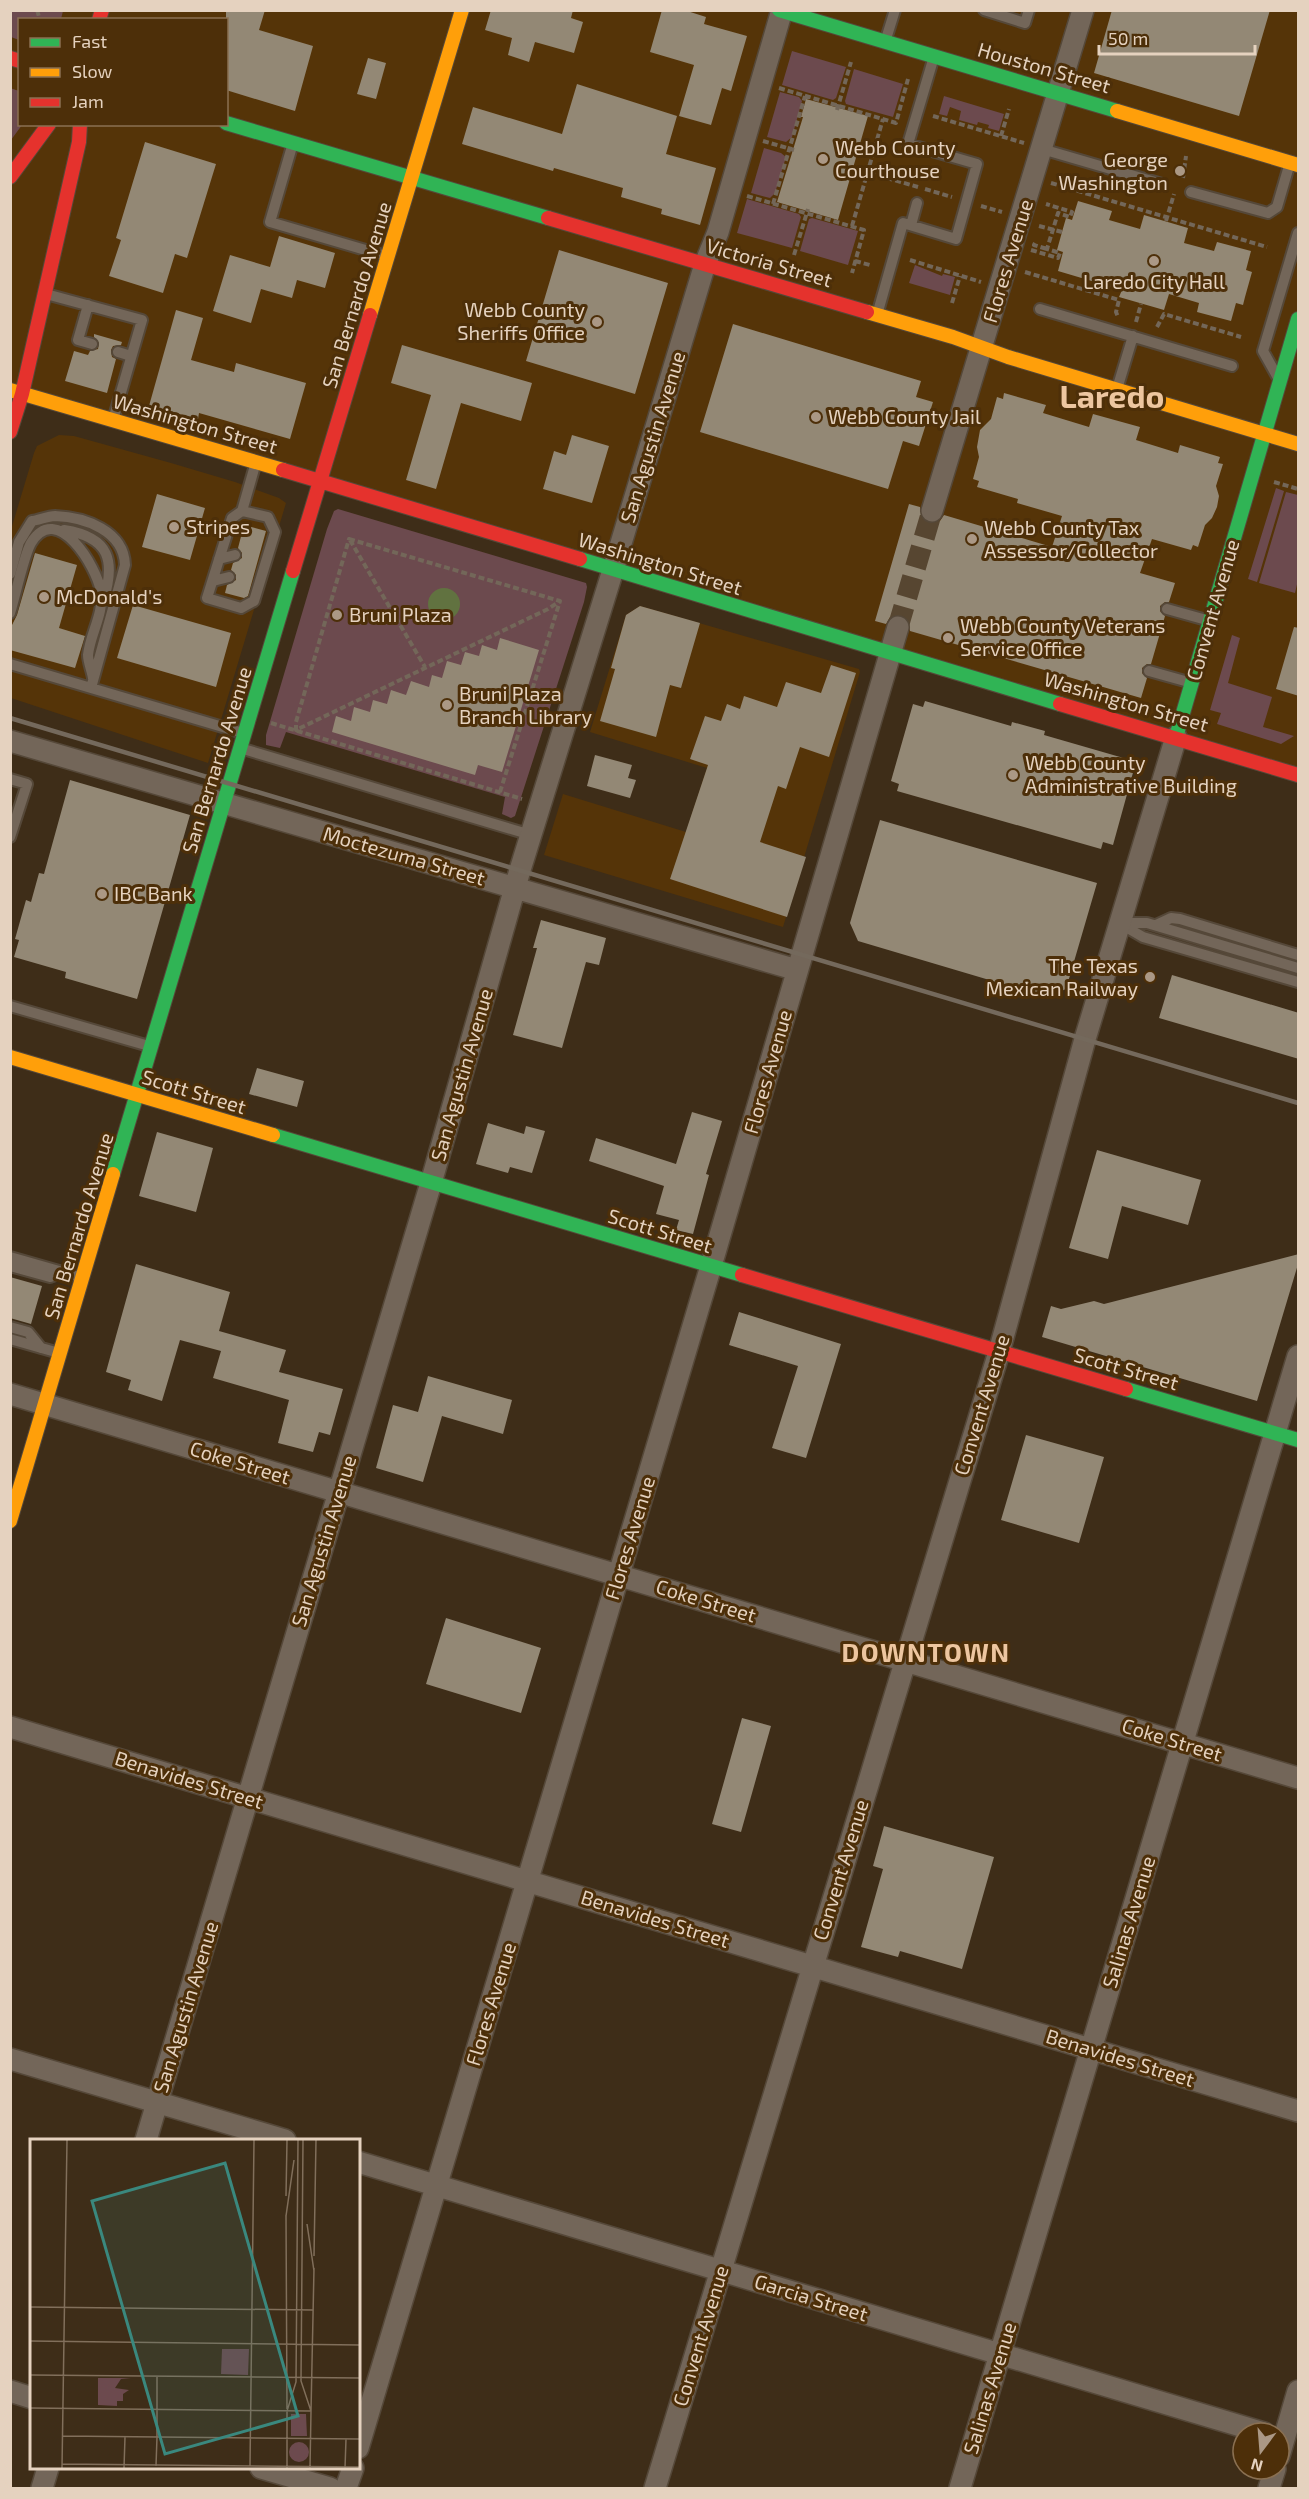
<svg xmlns="http://www.w3.org/2000/svg" width="1309" height="2499" font-family="'Exo 2',sans-serif">
  <style>
    .built { fill: #553408; fill-rule: evenodd }
    .green { fill: #6c4a4e }
    .water { fill: #617240 }
    .building { fill: #938875 }
    .lines { fill: none; stroke-linecap: round; stroke-linejoin: round }
    .street-tunnel { stroke: #574631; stroke-width: 21; stroke-dasharray: 21 10; stroke-linecap: butt }
    .lane-casing { stroke: #554839; stroke-width: 14 }
    .street-casing { stroke: #554839; stroke-width: 24 }
    .fast-casing { stroke: #554839; stroke-width: 16 }
    .slow-casing { stroke: #554839; stroke-width: 16 }
    .jam-casing { stroke: #554839; stroke-width: 16 }
    .path { stroke: #736759; stroke-width: 4; stroke-dasharray: 6 3; stroke-linecap: butt }
    .lane { stroke: #736659; stroke-width: 10 }
    .street { stroke: #736659; stroke-width: 21 }
    .fast { stroke: #30b455; stroke-width: 14 }
    .slow { stroke: #ff9f0a; stroke-width: 14 }
    .jam { stroke: #e5322d; stroke-width: 14 }
    .rail { stroke: #74695c; stroke-width: 4.5 }
    .poi-dot { fill: #ab9885; stroke: #4d2f09; stroke-width: 2 }
    .labels { text-anchor: middle; stroke-width: 6; stroke-linejoin: round; paint-order: stroke }
    .street-label { font-size: 20px; fill: #e5d2bf; stroke: #4d2f09 }
    .poi-label { font-size: 20px; fill: #e5d2bf; stroke: #4d2f09; text-anchor: start }
    .district-label { font-size: 26px; font-weight: bold; letter-spacing: 1.5px; fill: #edc6a0; stroke: #4d2f09 }
    .town-label { font-size: 32px; font-weight: bold; fill: #edc6a0; stroke: #4d2f09 }
    .inset-road { fill: none; stroke: #816f5b; stroke-width: 1.5 }
    .view { fill: #3a887e; fill-opacity: 0.15; stroke: #3a887e; stroke-width: 3 }
    .inset-edge { fill: none; stroke: #e5d2bf; stroke-width: 3 }
  </style>
  <rect width="100%" height="100%" fill="#3e2d18"/>
  <path class="built" d="M11 11H1298V775L11 390ZM20 20H226V124H20Z
    M59 435 74 436 171 463 235 482 279 498 286 503 208 763 11 698 10 533 34 453 37 446Z
    M640 606 859 669 860 672 783 927 544 855 563 794 686 832 707 768 590 732 626 615Z"/>
  <path class="green" d="M10 11 11 10 63 11 61 19 20 20 19 40 11 37Z
    M792 51 846 67 836 98 833 100 782 85Z
    M854 69 903 84 893 117 846 104 845 101Z
    M10 88 19 91 20 124 22 125 11 140Z
    M780 92 799 97 802 101 792 137 786 142 767 137Z
    M944 96 1004 114 999 131 988 128 989 125 978 122 977 125 959 120 961 111 950 107 947 116 939 114Z
    M764 148 781 153 786 157 775 193 770 198 751 193Z
    M747 199 799 214 801 217 792 248 737 233Z
    M812 218 858 231 848 265 800 251 809 219Z
    M915 265 942 276 943 274 955 277 950 295 909 283Z
    M1276 488 1284 491 1257 582 1248 579Z
    M1286 492 1298 495V580L1295 593 1259 583Z
    M338 509 586 583 587 587 584 602 515 816 511 818 502 814 505 797 286 732 280 748 266 745V735L327 529 334 511Z
    M1232 635 1240 638 1228 683 1272 697 1263 727 1294 736 1281 744 1217 724 1221 713 1210 710Z"/>
  <path class="water" d="M428 604a16 16 0 1 1 32 0a16 16 0 1 1-32 0Z"/>
  <path class="building" d="M226 10H265L259 30 313 46 295 111 226 90Z
    M491 10H573L571 18 583 22 574 53 535 42 529 62 508 55 512 38 485 30Z
    M662 10H684L706 17 704 24 747 36 731 91 722 88 711 125 679 116 694 65 650 52Z
    M1112 10H1270L1239 116 1094 73Z
    M368 58 386 63 376 99 357 94Z
    M577 84 677 116 666 154 716 168 700 225 661 214 662 209 621 197 623 188 554 168 553 171 462 144 473 107 562 134Z
    M806 99 868 116 838 220 777 202 803 117H801Z
    M145 142 216 164 187 258 175 254 163 293 109 276 121 240 116 238Z
    M1078 201 1112 211 1109 220 1140 229 1144 215 1188 228 1184 243 1214 251 1217 242 1251 251 1246 270 1252 272 1245 297 1243 305 1236 303 1231 321 1197 312 1199 303 1169 294 1164 310 1119 297 1122 290 1058 271 1063 252 1057 250 1062 232 1066 218 1072 220Z
    M279 236 335 253 325 288 297 280 292 298 261 289 251 323 213 311 230 255 270 267Z
    M559 250 668 283 635 394 526 361Z
    M176 310 203 318 191 360 234 372 236 363 306 383 290 439 199 413 198 419 149 406Z
    M733 324 921 381 916 397 933 402 919 446 903 441 888 489 700 432Z
    M94 334 122 342 121 345 113 346 111 350 112 357 116 359 107 393 65 381 74 351 88 355 90 351 98 349 99 343 94 337Z
    M402 345 532 383 521 421 461 403 436 489 406 480 431 395 391 383Z
    M1004 393 1046 405 1043 413 1089 427 1093 414 1140 427 1136 440 1178 453 1180 445 1220 457 1218 463 1223 464 1216 486 1219 496 1217 507 1212 518 1205 525 1198 547 1193 545 1191 550 1152 539 1140 573 1175 583 1169 602H1165L1160 606V611L1165 616 1151 664H1147L1142 668V673L1147 678 1141 698 910 631 908 619 901 615 890 617 886 624 875 621 909 504 920 507 922 519 929 523 940 521 944 515 1052 547 1062 516 1017 503 1018 499 977 487 979 481 973 479 979 457 977 447 980 430 991 419 997 397 1003 399Z
    M572 435 609 446 592 503 543 489 554 451 566 455Z
    M157 494 205 508 190 560 142 547Z
    M244 525 266 531 248 596 244 598 225 593 227 585 236 580V575L231 570 233 563 242 558V553L238 548Z
    M35 553 77 565 59 628 85 636 75 668 10 650V629L17 615Z
    M133 605 231 633 216 687 117 658Z
    M640 606 700 623 681 688 670 685 656 737 600 721 615 669 611 668 626 615Z
    M1294 627 1299 628V696L1276 689Z
    M500 638 539 650 502 772 478 765 475 775 332 732 336 716 351 721 354 707 370 712 373 700 387 704 391 690 406 695 411 681 429 687 432 675 442 678 447 661 461 665 465 652 479 656 482 645 497 650Z
    M831 665 856 673 829 757 800 747 786 789 778 786 760 842 806 857 787 917 670 879 708 765 690 759 705 716 721 721 727 704 740 709 744 696 777 707 786 682 821 693Z
    M925 701 1011 726 1012 722 1045 731 1044 735 1127 759 1124 766 1134 769 1113 845 1103 842 1101 849 897 791 899 784 891 781 913 704 923 707Z
    M595 755 632 765 628 778 636 780 630 798 587 786Z
    M70 780 190 815 137 999 65 978 66 972 14 957 19 940 15 939 26 900 31 902 39 873 44 874Z
    M880 820 1097 883 1066 989 1047 997 858 941 850 923Z
    M541 920 606 938 599 965 586 962 562 1048 513 1035 537 948H533Z
    M1172 975 1299 1013V1059L1159 1018Z
    M257 1068 304 1081 297 1107 249 1094Z
    M692 1112 722 1121 706 1174 709 1175 693 1234 676 1230 679 1220 656 1214 664 1186 589 1161 596 1138 676 1164Z
    M488 1123 524 1134 526 1126 545 1131 532 1173 510 1167 508 1173 476 1164Z
    M157 1132 213 1148 196 1212 139 1196Z
    M1097 1150 1201 1180 1188 1225 1122 1206 1108 1259 1069 1248Z
    M1299 1254V1261L1257 1401 1042 1337 1051 1306 1061 1309 1094 1301 1104 1304Z
    M136 1264 230 1292 219 1331 286 1350 279 1372 343 1389 330 1435 319 1432 313 1452 278 1443 289 1400 213 1378 221 1351 180 1340 162 1401 128 1390 131 1380 106 1372Z
    M10 1277 42 1286 31 1324 10 1318Z
    M739 1312 841 1344 806 1458 772 1448 798 1366 729 1345Z
    M428 1376 512 1400 503 1434 442 1416 423 1482 376 1468 393 1405 418 1412Z
    M1026 1435 1104 1457 1079 1543 1001 1520Z
    M446 1618 541 1648 521 1713 426 1684Z
    M742 1718 771 1726 741 1832 712 1824Z
    M884 1826 994 1857 962 1969 900 1951 898 1957 861 1947 883 1869 873 1866Z"/>
  <g class="lines">
    <path class="street-tunnel" d="M898 627 932 511"/>
    <defs>
      <path id="lane" d="M984 10 1025 23 1029 10
        M886 39 895 10
        M293 143 270 222 386 256
        M1042 149 1162 184
        M1191 192 1268 213 1277 207 1289 166
        M911 225 917 203
        M46 294 142 320 113 420
        M88 305 78 340 92 344
        M1040 309 1232 366
        M877 315 903 223 956 239 977 164 908 144 933 60
        M118 352 131 356
        M1277 376 1263 351 1298 233
        M1117 389 1133 336
        M242 511 268 517 275 532 254 601 241 608 207 598 232 518 242 511 256 462
        M64 530C110 537 116 561 103 602
        M219 559 235 555
        M10 574 19 542 32 521C39 520 48 516 55 516 85 517 124 531 125 565L91 688
        M213 581 229 577
        M1167 609 1210 621
        M10 613C15 597 24 555 31 543 57 500 97 567 101 592 104 614 90 634 88 655 88 662 92 671 93 678
        M10 664 243 733
        M1149 671 1192 683
        M240 748 531 835
        M10 779 27 784 10 837
        M1119 923 1143 937 1298 982
        M1120 923H1147L1298 968
        M1156 925 1171 918 1180 919 1298 955
        M10 1006 149 1046
        M10 1257 80 1277
        M10 1266 50 1277 63 1272
        M10 1327 28 1332 41 1348
        M10 1339 59 1353"/>
      <path id="street" d="M932 511 1083 10
        M10 741 797 970
        M10 1394 1298 1778
        M10 1727 1298 2111
        M10 2059 285 2140
        M146 2140 431 1183 520 870 613 570 705 264 718 232 782 10
        M358 2162 1264 2433
        M10 2391 32 2398
        M358 2448 711 1266 898 627
        M1279 2456 1298 2391
        M261 2468 330 2488
        M42 2488 48 2468
        M346 2488 353 2468
        M655 2488 999 1352 1085 1039 1176 737
        M960 2488 1298 1356
        M1269 2488 1275 2469"/>
      <path id="fast" d="M779 10 1117 111
        M226 123 548 218
        M580 559 1060 704
        M1176 737 1298 319
        M273 1135 742 1275
        M113 1174 293 571
        M1126 1389 1298 1440"/>
      <path id="slow" d="M1117 111 1298 165
        M867 312 953 337 1008 357 1298 444
        M370 315 462 10
        M10 390 283 470
        M10 1057 273 1135
        M10 1521 113 1174"/>
      <path id="jam" d="M99 20 102 10
        M10 58 20 61
        M10 177 49 124
        M548 218 867 312
        M10 432 22 394 79 142 80 124
        M283 470 580 559
        M293 571 370 315
        M1060 704 1298 775
        M742 1275 1126 1389"/>
    </defs>
    <use href="#lane" class="lane-casing"/>
    <use href="#street" class="street-casing"/>
    <use href="#fast" class="fast-casing"/>
    <use href="#slow" class="slow-casing"/>
    <use href="#jam" class="jam-casing"/>
    <path class="path" d="M37 10 40 20
      M779 88 896 123 908 79
      M837 110 851 62
      M933 116 1024 143
      M1001 136 1009 109
      M763 141 794 150
      M852 168 918 187
      M1183 178 1186 156
      M1051 183 1267 247
      M925 189 952 197
      M747 196 864 230 852 273
      M773 204 805 96
      M981 206 1002 212
      M1166 221 1174 194
      M852 226 883 119
      M1039 226 1062 232
      M1035 243 1034 245 1047 249
      M1031 250 1058 258 1060 253 1047 249 1058 213 1070 217 1072 212 1046 204
      M794 255 808 209
      M910 260 981 282
      M855 261 870 265
      M1025 272 1119 300 1116 312 1118 317
      M952 303 960 276
      M1136 322 1141 304
      M1157 327 1164 314 1241 337
      M1274 482 1298 489
      M349 539 560 601 548 609 296 730V722Z
      M350 540 425 667
      M271 723 522 799
      M500 792 560 601"/>
    <use href="#lane" class="lane"/>
    <use href="#street" class="street"/>
    <use href="#fast" class="fast"/>
    <use href="#slow" class="slow"/>
    <use href="#jam" class="jam"/>
    <path class="rail" d="M10 718 1298 1103"/>
  </g>
  <g class="poi-dot">
    <circle cx="823" cy="159" r="6"/>
    <circle cx="1180" cy="171" r="6"/>
    <circle cx="1154" cy="261" r="6"/>
    <circle cx="597" cy="322" r="6"/>
    <circle cx="816" cy="417" r="6"/>
    <circle cx="174" cy="527" r="6"/>
    <circle cx="972" cy="539" r="6"/>
    <circle cx="44" cy="597" r="6"/>
    <circle cx="337" cy="615" r="6"/>
    <circle cx="948" cy="638" r="6"/>
    <circle cx="447" cy="705" r="6"/>
    <circle cx="1013" cy="775" r="6"/>
    <circle cx="102" cy="894" r="6"/>
    <circle cx="1150" cy="977" r="6"/>
  </g>
  <g class="labels">
    <g class="street-label">
      <text transform="translate(1044 68) rotate(16)" y="7">Houston Street</text>
      <text transform="translate(1008 261) rotate(-73)" y="7">Flores Avenue</text>
      <text transform="translate(769 263) rotate(16)" y="7">Victoria Street</text>
      <text transform="translate(357 295) rotate(-73)" y="7">San Bernardo Avenue</text>
      <text transform="translate(195 424) rotate(16)" y="7">Washington Street</text>
      <text transform="translate(653 437) rotate(-73)" y="7">San Agustin Avenue</text>
      <text transform="translate(660 564) rotate(17)" y="7">Washington Street</text>
      <text transform="translate(1213 610) rotate(-74)" y="7">Convent Avenue</text>
      <text transform="translate(1126 702) rotate(16)" y="7">Washington Street</text>
      <text transform="translate(217 760) rotate(-73)" y="7">San Bernardo Avenue</text>
      <text transform="translate(404 856) rotate(16)" y="7">Moctezuma Street</text>
      <text transform="translate(768 1072) rotate(-74)" y="7">Flores Avenue</text>
      <text transform="translate(462 1075) rotate(-74)" y="7">San Agustin Avenue</text>
      <text transform="translate(194 1092) rotate(17)" y="7">Scott Street</text>
      <text transform="translate(79 1226) rotate(-73)" y="7">San Bernardo Avenue</text>
      <text transform="translate(660 1231) rotate(17)" y="7">Scott Street</text>
      <text transform="translate(1126 1369) rotate(16)" y="7">Scott Street</text>
      <text transform="translate(982 1405) rotate(-73)" y="7">Convent Avenue</text>
      <text transform="translate(240 1463) rotate(17)" y="7">Coke Street</text>
      <text transform="translate(630 1538) rotate(-73)" y="7">Flores Avenue</text>
      <text transform="translate(324 1541) rotate(-73)" y="7">San Agustin Avenue</text>
      <text transform="translate(706 1601) rotate(17)" y="7">Coke Street</text>
      <text transform="translate(1172 1740) rotate(17)" y="7">Coke Street</text>
      <text transform="translate(189 1780) rotate(17)" y="7">Benavides Street</text>
      <text transform="translate(841 1870) rotate(-73)" y="7">Convent Avenue</text>
      <text transform="translate(655 1919) rotate(17)" y="7">Benavides Street</text>
      <text transform="translate(1129 1922) rotate(-73)" y="7">Salinas Avenue</text>
      <text transform="translate(491 2004) rotate(-73)" y="7">Flores Avenue</text>
      <text transform="translate(186 2007) rotate(-73)" y="7">San Agustin Avenue</text>
      <text transform="translate(1120 2058) rotate(17)" y="7">Benavides Street</text>
      <text transform="translate(811 2298) rotate(17)" y="7">Garcia Street</text>
      <text transform="translate(701 2336) rotate(-73)" y="7">Convent Avenue</text>
      <text transform="translate(990 2388) rotate(-73)" y="7">Salinas Avenue</text>
    </g>
    <g class="poi-label">
      <text x="835" y="155">Webb County<tspan x="835" dy="23">Courthouse</tspan></text>
      <text x="1168" y="167" text-anchor="end">George<tspan x="1168" dy="23">Washington</tspan></text>
      <text x="1154" y="289" text-anchor="middle">Laredo City Hall</text>
      <text x="585" y="317" text-anchor="end">Webb County<tspan x="585" dy="23">Sheriffs Office</tspan></text>
      <text x="828" y="424">Webb County Jail</text>
      <text x="186" y="534">Stripes</text>
      <text x="984" y="535">Webb County Tax<tspan x="984" dy="23">Assessor/Collector</tspan></text>
      <text x="56" y="604">McDonald's</text>
      <text x="349" y="622">Bruni Plaza</text>
      <text x="960" y="633">Webb County Veterans<tspan x="960" dy="23">Service Office</tspan></text>
      <text x="459" y="701">Bruni Plaza<tspan x="459" dy="23">Branch Library</tspan></text>
      <text x="1025" y="770">Webb County<tspan x="1025" dy="23">Administrative Building</tspan></text>
      <text x="114" y="901">IBC Bank</text>
      <text x="1138" y="973" text-anchor="end">The Texas<tspan x="1138" dy="23">Mexican Railway</tspan></text>
    </g>
    <g class="district-label">
      <text x="926" y="1662">DOWNTOWN</text>
    </g>
    <g class="town-label">
      <text x="1112" y="408">Laredo</text>
    </g>
  </g>
  <g transform="translate(30 2139)">
    <rect width="330" height="330" fill="#3e2d18"/>
    <path d="M192 210H219L218 236 191 235ZM68 239H101L91 240 85 249 99 251 93 255V262H87V267L68 266ZM261 275H276L277 297H261ZM259 313a10 10 0 1 1 20 0a10 10 0 1 1-20 0Z" fill="#6c4a4e"/>
    <path class="inset-road" d="M273 1 271 242 281 272 280 329M256 57 257 1M256 76 257 270M256 77 264 21M277 85 284 132M284 117 286 1M0 168 283 171M0 202 330 206M0 236 330 239M0 269 281 272 284 129M32 297 330 300M127 298V237M32 325 330 328M126 327 127 298M220 327 224 1M32 329 37 1M94 329 95 298M257 329V272L266 243 268 1M315 329 316 300"/>
    <path class="view" d="M195 24 268 277 135 315 62 62Z"/>
    <rect width="330" height="330" class="inset-edge"/>
  </g>
  <rect width="1309" height="2499" fill="none" stroke="#e5d2bf" stroke-width="24"/>
  <rect x="18" y="18" width="210" height="108" fill="#4d2f09" stroke="#8a7052" stroke-width="1.5"/>
  <rect x="30" y="38" width="30" height="9" fill="#30b455" stroke="#8a7052" stroke-width="1.5"/>
  <text x="72" y="48" font-size="18" fill="#e5d2bf">Fast</text>
  <rect x="30" y="68" width="30" height="9" fill="#ff9f0a" stroke="#8a7052" stroke-width="1.5"/>
  <text x="72" y="78" font-size="18" fill="#e5d2bf">Slow</text>
  <rect x="30" y="98" width="30" height="9" fill="#e5322d" stroke="#8a7052" stroke-width="1.5"/>
  <text x="72" y="108" font-size="18" fill="#e5d2bf">Jam</text>
  <g transform="translate(1261 2451) rotate(196)"><circle r="28" fill="#4d2f09" stroke="#8a7052" stroke-width="1.5"/>
  <path d="M0-4.5L10 22L0 15L-10 22Z" fill="#ab9885"/>
  <text y="-9" font-size="16" font-weight="bold" text-anchor="middle" fill="#e5d2bf">N</text>
  </g>
  <path d="M1099 45v9h156v-9" fill="none" stroke="#e5d2bf" stroke-width="3"/>
  <text x="1108" y="45" font-size="18" fill="#e5d2bf" stroke="#4d2f09" stroke-width="4.5" paint-order="stroke">50 m</text>
</svg>
